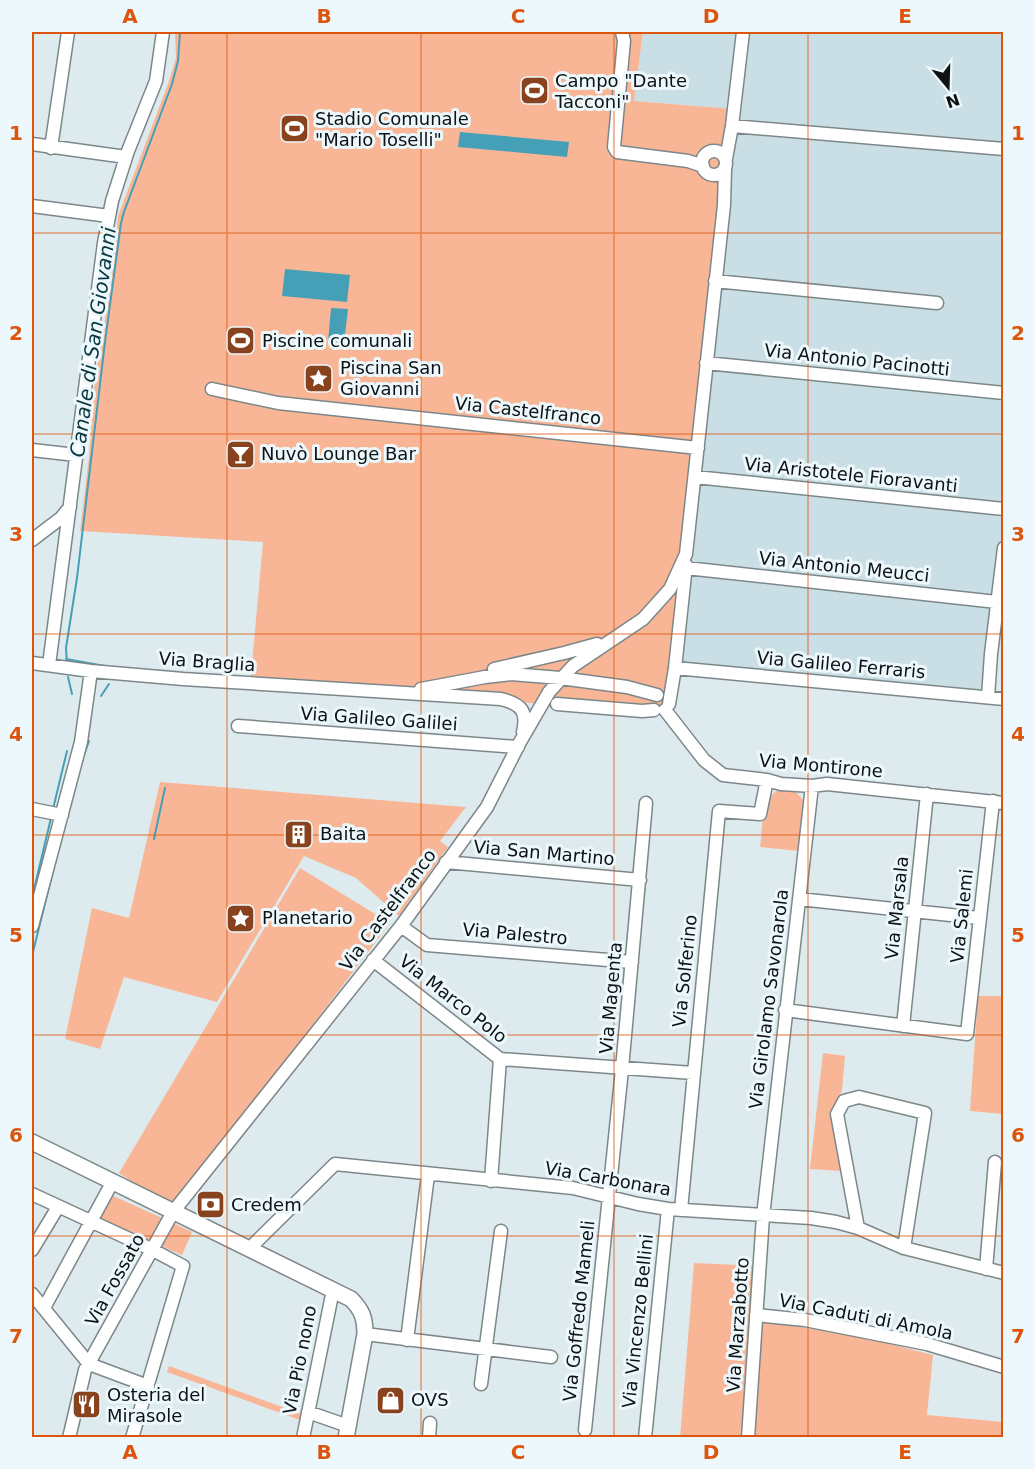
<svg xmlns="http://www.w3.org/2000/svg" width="1035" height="1469" font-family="'DejaVu Sans',sans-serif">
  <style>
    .built { fill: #cadfe5 }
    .green { fill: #f9b697 }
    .water { fill: #459fb6 }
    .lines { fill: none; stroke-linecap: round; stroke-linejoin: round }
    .stream { stroke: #459fb6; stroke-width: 2 }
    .minor-casing { stroke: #7c878a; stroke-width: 15 }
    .major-casing { stroke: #7c878a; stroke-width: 18 }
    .minor { stroke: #fff; stroke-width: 12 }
    .major { stroke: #fff; stroke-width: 15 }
    .grid { fill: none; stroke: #dd550c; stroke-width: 1.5; stroke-opacity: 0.55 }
    .labels { text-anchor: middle; stroke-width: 6; stroke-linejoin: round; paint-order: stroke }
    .poi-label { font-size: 18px; fill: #0e1214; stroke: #ecf8fb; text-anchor: start }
    .street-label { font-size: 18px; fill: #0e1214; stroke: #ecf8fb }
    .water-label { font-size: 20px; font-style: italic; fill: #0a353f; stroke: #ecf8fb }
    .neatline { fill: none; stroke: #dd550c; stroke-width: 2 }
    .grid-label { font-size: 20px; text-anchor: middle; font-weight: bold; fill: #dd550c }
  </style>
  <rect width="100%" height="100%" fill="#deebee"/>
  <path class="built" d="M643 32H1003L1004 632H992L987 699 677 669 734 109 634 101Z"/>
  <path class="green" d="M175 32H643L634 101 734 109 684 578 673 712 250 686 263 542 80 531 89 457 95 379 111 284 118 216 168 84 176 58Z
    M160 782 466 807 440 841 448 847 399 916 356 878 304 856 217 1002 124 977 100 1049 65 1039 92 908 129 918Z
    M780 790 796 792 804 801 799 851 760 847C763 830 760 795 780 790Z
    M300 868 390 923 250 1108 170 1207 119 1173Z
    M978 996H1003V1114L970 1111Z
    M823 1053 845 1056 842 1090 834 1113 840 1171 810 1169Z
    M109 1194 162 1218 150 1242 99 1219Z
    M171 1222 192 1232 182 1255 161 1246Z
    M694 1263 761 1266 757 1317 805 1328 859 1336 933 1355 927 1415 1004 1422 1003 1438H680Z
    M169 1366 302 1414 300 1420 167 1372Z"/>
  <path class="water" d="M460 132 569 142 567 157 458 147Z
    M285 269 350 275 347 302 282 296Z
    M331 308 348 309 344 343 328 342Z"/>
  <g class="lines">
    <path class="stream" d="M66 659 116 668
      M67 663 66 648 77 578 105 342 121 223 124 212 172 84 178 61 180 32
      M68 677 72 694
      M101 696 109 684
      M84 755 89 741
      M53 809 67 751
      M154 839 165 788
      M32 898 51 818
      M32 956 54 867"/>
    <defs>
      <path id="minor" d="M622 32 624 41 614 147 617 152 688 161 703 166
        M732 126 1004 149
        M32 144 126 157
        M51 148 68 32
        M702 163a12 12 0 1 1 24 0a12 12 0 1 1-24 0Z
        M726 159 732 126 743 32
        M32 206 109 216
        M715 281 937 303
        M706 363 1004 393
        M212 389 278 403 698 448
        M32 450 76 455
        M695 477 1004 509
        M32 540 61 518 70 507
        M686 568 997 602
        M32 663 91 671 183 679 501 699C521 704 528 711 523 732
        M49 665 104 243 112 201 128 151 156 81 163 32
        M675 668 1004 699
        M494 669 564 653 597 644
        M421 689 485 677 511 674 560 678 627 687 657 695
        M988 697 991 654 1004 548
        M557 704 642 711 654 710
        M669 704 675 668 686 565
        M665 710 704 760 723 775 767 780 781 784 812 786 827 784 1004 803
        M238 726 518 747
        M32 809 62 815
        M446 862 640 880
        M799 899 979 918
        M32 926 81 742 91 671
        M401 926 427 945 632 962
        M373 960 500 1059 693 1073
        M785 1010 967 1034 993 801
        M903 1026 927 794
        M491 1181 500 1059
        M32 1194 153 1250 183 1266 132 1438
        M681 1210 719 811 760 814 767 780
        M858 1228 837 1114 844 1101 859 1097 925 1113 904 1248
        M250 1248 335 1164 573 1188 638 1204 668 1209 811 1218 836 1222 858 1228 904 1248 1004 1273
        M32 1250 58 1207
        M986 1269 995 1162
        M32 1294 89 1364 148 1386
        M44 1308 113 1181
        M756 1315 805 1320 927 1344 1004 1367
        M365 1334 551 1357
        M407 1340 428 1175
        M481 1384 501 1231
        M308 1412 348 1426
        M585 1430 622 1069 646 803
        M69 1438 85 1370 173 1212 401 926 487 807 520 742 549 692 573 666 643 619 670 589 686 554 724 205 725 169
        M303 1438 333 1290
        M429 1438 430 1423
        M645 1438 668 1209
        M748 1438 763 1216 812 786"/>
      <path id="major" d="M32 1142 351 1299C362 1310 365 1318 365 1334L346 1438"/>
    </defs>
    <use href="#minor" class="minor-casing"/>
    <use href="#major" class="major-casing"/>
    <use href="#minor" class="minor"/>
    <use href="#major" class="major"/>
  </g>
  <path class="grid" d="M227 32V1438M421 32V1438M614 32V1438M808 32V1438M32 233H1004M32 434H1004M32 634H1004M32 835H1004M32 1035H1004M32 1236H1004"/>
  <defs>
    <symbol id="stadium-square" viewBox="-11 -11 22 22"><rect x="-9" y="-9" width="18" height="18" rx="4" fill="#89421e" stroke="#ecf8fb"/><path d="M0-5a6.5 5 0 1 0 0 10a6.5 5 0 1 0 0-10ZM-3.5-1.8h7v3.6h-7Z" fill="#fff"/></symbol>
    <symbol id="sight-square" viewBox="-11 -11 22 22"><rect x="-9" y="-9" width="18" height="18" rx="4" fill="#89421e" stroke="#ecf8fb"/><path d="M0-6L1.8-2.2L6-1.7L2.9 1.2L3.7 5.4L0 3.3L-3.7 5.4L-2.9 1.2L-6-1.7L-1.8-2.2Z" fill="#fff"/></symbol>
    <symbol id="bar-square" viewBox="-11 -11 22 22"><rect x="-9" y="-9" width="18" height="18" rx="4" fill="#89421e" stroke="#ecf8fb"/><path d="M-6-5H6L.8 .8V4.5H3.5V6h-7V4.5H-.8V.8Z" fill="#fff"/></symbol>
    <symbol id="building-square" viewBox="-11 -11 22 22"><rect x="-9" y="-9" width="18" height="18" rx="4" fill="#89421e" stroke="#ecf8fb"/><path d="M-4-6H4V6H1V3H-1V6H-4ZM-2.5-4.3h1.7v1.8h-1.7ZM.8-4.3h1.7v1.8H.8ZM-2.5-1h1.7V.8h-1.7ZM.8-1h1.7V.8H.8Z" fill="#fff"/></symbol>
    <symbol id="bank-square" viewBox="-11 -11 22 22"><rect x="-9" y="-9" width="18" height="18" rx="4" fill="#89421e" stroke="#ecf8fb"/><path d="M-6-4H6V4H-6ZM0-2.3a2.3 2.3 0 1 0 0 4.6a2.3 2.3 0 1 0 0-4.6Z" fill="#fff"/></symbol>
    <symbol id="shop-square" viewBox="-11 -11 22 22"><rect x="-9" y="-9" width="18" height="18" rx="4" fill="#89421e" stroke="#ecf8fb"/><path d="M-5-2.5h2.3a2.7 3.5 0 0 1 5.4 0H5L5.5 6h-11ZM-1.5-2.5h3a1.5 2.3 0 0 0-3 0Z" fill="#fff"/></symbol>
    <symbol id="restaurant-square" viewBox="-11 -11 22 22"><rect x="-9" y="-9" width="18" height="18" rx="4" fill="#89421e" stroke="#ecf8fb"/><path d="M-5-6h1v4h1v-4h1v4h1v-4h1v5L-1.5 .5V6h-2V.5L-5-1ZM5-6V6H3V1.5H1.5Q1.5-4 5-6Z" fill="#fff"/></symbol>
  </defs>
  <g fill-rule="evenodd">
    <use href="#stadium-square" x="518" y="74" width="33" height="33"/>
    <use href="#stadium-square" x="278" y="112" width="33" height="33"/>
    <use href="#stadium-square" x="224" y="324" width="33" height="33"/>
    <use href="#sight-square" x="302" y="362" width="33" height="33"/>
    <use href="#bar-square" x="224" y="438" width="33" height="33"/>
    <use href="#building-square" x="282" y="818" width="33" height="33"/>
    <use href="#sight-square" x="224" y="902" width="33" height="33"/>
    <use href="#bank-square" x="194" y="1188" width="33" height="33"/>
    <use href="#shop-square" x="374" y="1384" width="33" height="33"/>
    <use href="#restaurant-square" x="70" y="1388" width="33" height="33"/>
  </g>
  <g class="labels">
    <g class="poi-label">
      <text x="555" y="87">Campo "Dante<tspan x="555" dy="21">Tacconi"</tspan></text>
      <text x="315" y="125">Stadio Comunale<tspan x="315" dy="21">"Mario Toselli"</tspan></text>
      <text x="262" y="347">Piscine comunali</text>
      <text x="340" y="374">Piscina San<tspan x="340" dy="21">Giovanni</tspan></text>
      <text x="261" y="460">Nuvò Lounge Bar</text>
      <text x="320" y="840">Baita</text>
      <text x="262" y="924">Planetario</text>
      <text x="231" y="1211">Credem</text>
      <text x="107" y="1401">Osteria del<tspan x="107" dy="21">Mirasole</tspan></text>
      <text x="411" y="1406">OVS</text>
    </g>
    <g class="street-label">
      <text transform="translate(857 360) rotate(6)" y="6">Via Antonio Pacinotti</text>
      <text transform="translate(528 411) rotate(6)" y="6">Via Castelfranco</text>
      <text transform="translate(851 475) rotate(6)" y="6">Via Aristotele Fioravanti</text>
      <text transform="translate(844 567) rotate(6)" y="6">Via Antonio Meucci</text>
      <text transform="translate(207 662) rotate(4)" y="6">Via Braglia</text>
      <text transform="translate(841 665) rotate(5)" y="6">Via Galileo Ferraris</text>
      <text transform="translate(379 719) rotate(4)" y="6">Via Galileo Galilei</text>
      <text transform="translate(821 766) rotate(5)" y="6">Via Montirone</text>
      <text transform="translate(544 853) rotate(5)" y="6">Via San Martino</text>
      <text transform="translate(897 908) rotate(-84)" y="6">Via Marsala</text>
      <text transform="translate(388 910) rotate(-53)" y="6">Via Castelfranco</text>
      <text transform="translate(962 916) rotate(-84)" y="6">Via Salemi</text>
      <text transform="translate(515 934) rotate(5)" y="6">Via Palestro</text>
      <text transform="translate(685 971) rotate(-84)" y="6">Via Solferino</text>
      <text transform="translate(611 998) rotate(-85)" y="6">Via Magenta</text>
      <text transform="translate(453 999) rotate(38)" y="6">Via Marco Polo</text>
      <text transform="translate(769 999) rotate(-83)" y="6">Via Girolamo Savonarola</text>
      <text transform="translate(608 1179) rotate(10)" y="6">Via Carbonara</text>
      <text transform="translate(115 1280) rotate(-61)" y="6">Via Fossato</text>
      <text transform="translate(579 1311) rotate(-84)" y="6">Via Goffredo Mameli</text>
      <text transform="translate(866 1317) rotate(11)" y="6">Via Caduti di Amola</text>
      <text transform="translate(638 1321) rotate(-84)" y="6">Via Vincenzo Bellini</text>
      <text transform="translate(738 1325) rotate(-86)" y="6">Via Marzabotto</text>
      <text transform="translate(300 1360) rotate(-79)" y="6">Via Pio nono</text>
    </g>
    <g class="water-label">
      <text transform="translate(93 342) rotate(-82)" y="7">Canale di San Giovanni</text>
    </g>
  </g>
  <rect width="1035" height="1469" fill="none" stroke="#ecf8fb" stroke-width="66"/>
  <g transform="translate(948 87) rotate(161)" stroke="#ecf8fb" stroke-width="4.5" paint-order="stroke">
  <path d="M0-4.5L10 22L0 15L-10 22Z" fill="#0e1214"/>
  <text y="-9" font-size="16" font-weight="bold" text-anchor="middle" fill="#0e1214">N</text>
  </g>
  <rect x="33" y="33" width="969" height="1403" class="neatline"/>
  <g class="grid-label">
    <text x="130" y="23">A</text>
    <text x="324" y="23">B</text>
    <text x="518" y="23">C</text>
    <text x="711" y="23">D</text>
    <text x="905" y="23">E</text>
    <text x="16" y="140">1</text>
    <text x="1018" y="140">1</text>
    <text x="16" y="340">2</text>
    <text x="1018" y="340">2</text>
    <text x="16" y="541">3</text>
    <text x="1018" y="541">3</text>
    <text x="16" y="741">4</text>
    <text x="1018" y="741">4</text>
    <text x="16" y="942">5</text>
    <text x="1018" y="942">5</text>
    <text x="16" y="1142">6</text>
    <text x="1018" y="1142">6</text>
    <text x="16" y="1343">7</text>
    <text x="1018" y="1343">7</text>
    <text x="130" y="1459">A</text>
    <text x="324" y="1459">B</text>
    <text x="518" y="1459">C</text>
    <text x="711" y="1459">D</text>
    <text x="905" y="1459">E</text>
  </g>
</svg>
